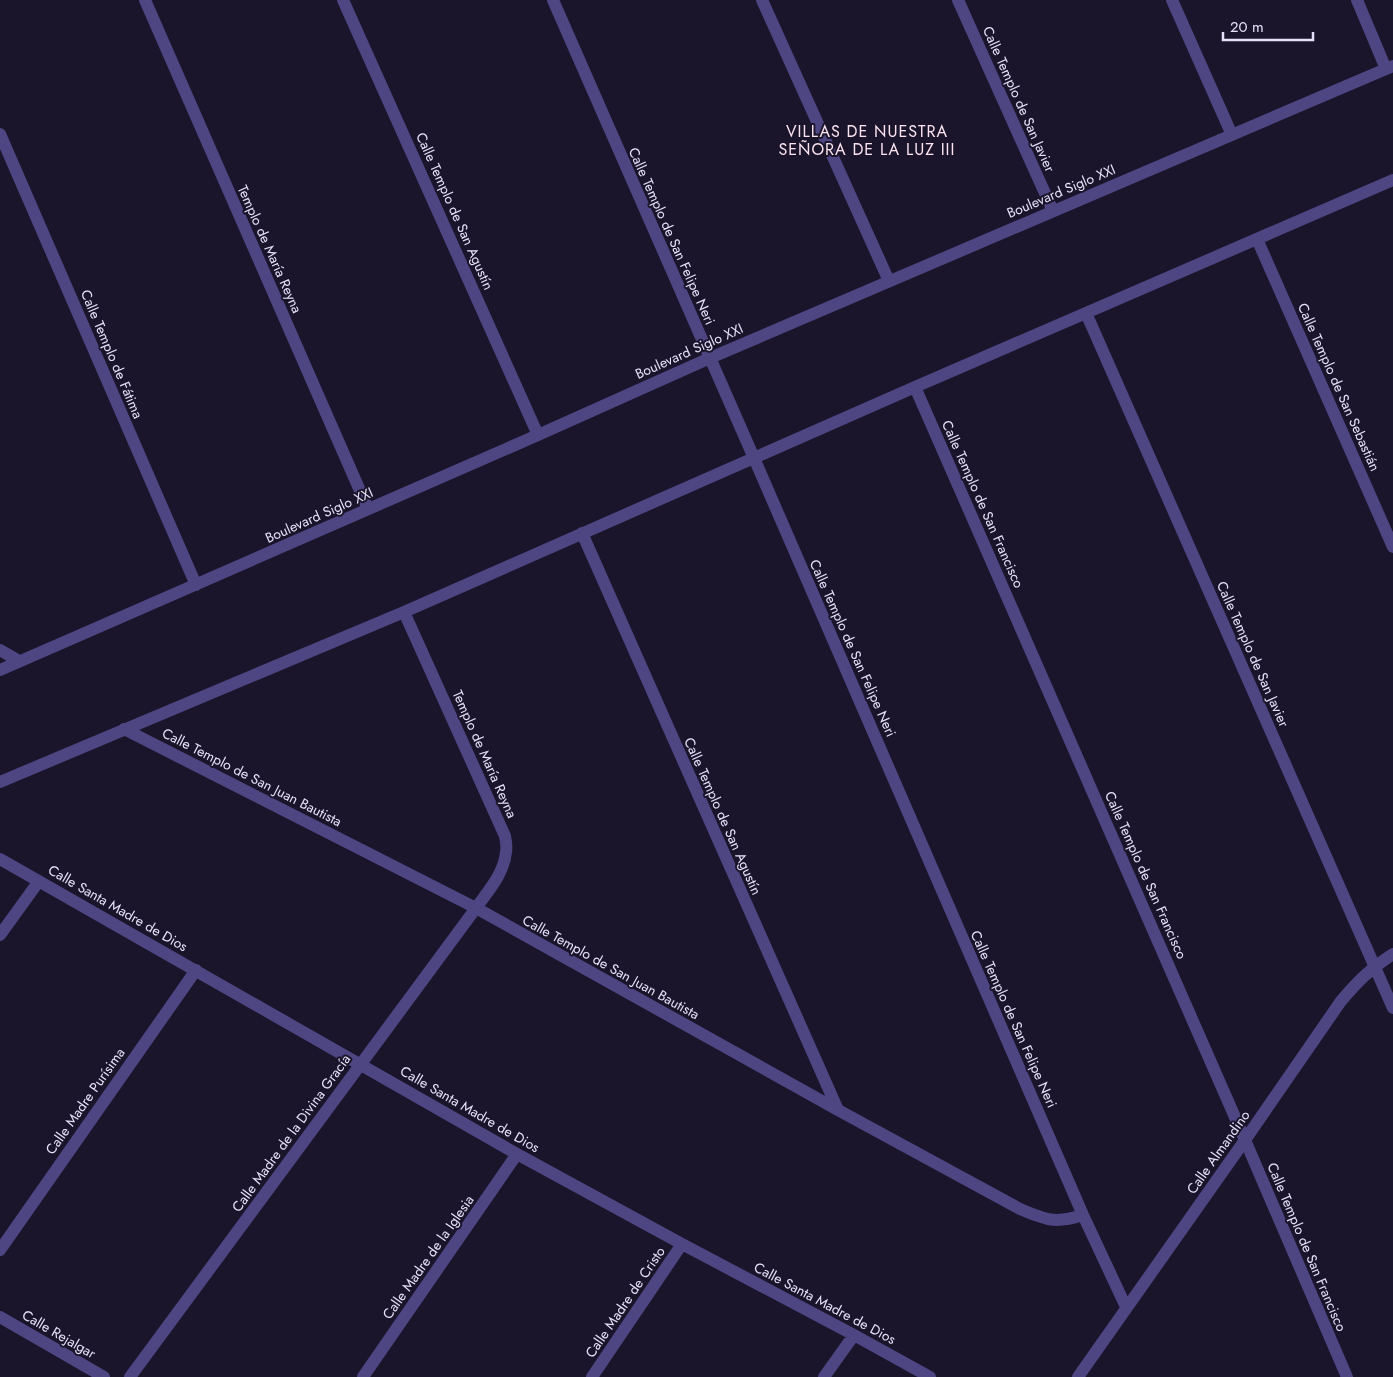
<svg xmlns="http://www.w3.org/2000/svg" width="1393" height="1377" font-family="Jost,sans-serif">
  <style>
    .lines { fill: none; stroke-linecap: round; stroke-linejoin: round }
    .minor { stroke: #4e4583; stroke-width: 12 }
    .labels { text-anchor: middle; stroke-width: 4; stroke-linejoin: round; paint-order: stroke }
    .street-label { font-size: 14px; fill: #e6e1fb; stroke: #1a152a }
    .quarter-label { font-size: 16px; letter-spacing: 1px; fill: #fbe3f0; stroke: #1a152a }
  </style>
  <rect width="100%" height="100%" fill="#1a152a"/>
  <g class="lines">
    <path class="minor" d="M145 0 368 509
      M343 0 538 435
      M553 0 754 458 1083 1215 1126 1307
      M762 0 889 281
      M958 0 1053 211
      M1172 0 1232 135
      M1357 0 1386 69
      M0 134 196 585
      M1257 239 1393 547
      M1086 313 1393 1008
      M915 387 1245 1140 1347 1377
      M582 533 838 1110
      M0 650 19 661
      M0 670 538 435 710 358 1393 66
      M124 729 476 908 838 1110 1020 1209C1046 1220 1055 1224 1083 1215
      M0 782 404 612 915 387 1393 180
      M0 859 517 1154 682 1244 854 1335 930 1377
      M0 935 39 881
      M0 1250 196 970
      M0 1317 104 1377
      M130 1377 476 908C488 891 504 874 506 852 507 847 506 841 505 836L404 612
      M363 1377 517 1154
      M592 1377 682 1244
      M824 1377 854 1335
      M1078 1377 1245 1140 1341 1001C1358 981 1371 968 1393 954"/>
  </g>
  <g class="labels">
    <g class="street-label">
      <text transform="translate(1019 99) rotate(66)" y="5">Calle Templo de San Javier</text>
      <text transform="translate(1061 191) rotate(-23)" y="5">Boulevard Siglo XXI</text>
      <text transform="translate(455 211) rotate(66)" y="5">Calle Templo de San Agustín</text>
      <text transform="translate(672 236) rotate(66)" y="5">Calle Templo de San Felipe Neri</text>
      <text transform="translate(270 249) rotate(66)" y="5">Templo de María Reyna</text>
      <text transform="translate(689 351) rotate(-24)" y="5">Boulevard Siglo XXI</text>
      <text transform="translate(112 354) rotate(67)" y="5">Calle Templo de Fátima</text>
      <text transform="translate(1339 387) rotate(66)" y="5">Calle Templo de San Sebastián</text>
      <text transform="translate(983 504) rotate(66)" y="5">Calle Templo de San Francisco</text>
      <text transform="translate(319 515) rotate(-24)" y="5">Boulevard Siglo XXI</text>
      <text transform="translate(853 648) rotate(66)" y="5">Calle Templo de San Felipe Neri</text>
      <text transform="translate(1253 654) rotate(66)" y="5">Calle Templo de San Javier</text>
      <text transform="translate(485 754) rotate(66)" y="5">Templo de María Reyna</text>
      <text transform="translate(252 777) rotate(27)" y="5">Calle Templo de San Juan Bautista</text>
      <text transform="translate(723 816) rotate(66)" y="5">Calle Templo de San Agustín</text>
      <text transform="translate(1146 875) rotate(66)" y="5">Calle Templo de San Francisco</text>
      <text transform="translate(118 908) rotate(30)" y="5">Calle Santa Madre de Dios</text>
      <text transform="translate(611 967) rotate(29)" y="5">Calle Templo de San Juan Bautista</text>
      <text transform="translate(1014 1019) rotate(66)" y="5">Calle Templo de San Felipe Neri</text>
      <text transform="translate(85 1101) rotate(-55)" y="5">Calle Madre Purísima</text>
      <text transform="translate(470 1109) rotate(30)" y="5">Calle Santa Madre de Dios</text>
      <text transform="translate(291 1133) rotate(-54)" y="5">Calle Madre de la Divina Gracía</text>
      <text transform="translate(1218 1152) rotate(-55)" y="5">Calle Almandino</text>
      <text transform="translate(1307 1247) rotate(67)" y="5">Calle Templo de San Francisco</text>
      <text transform="translate(428 1257) rotate(-55)" y="5">Calle Madre de la Iglesia</text>
      <text transform="translate(625 1302) rotate(-56)" y="5">Calle Madre de Cristo</text>
      <text transform="translate(825 1303) rotate(28)" y="5">Calle Santa Madre de Dios</text>
      <text transform="translate(59 1334) rotate(30)" y="5">Calle Rejalgar</text>
    </g>
    <g class="quarter-label">
      <text x="867" y="137">VILLAS DE NUESTRA<tspan x="867" dy="18">SEÑORA DE LA LUZ III</tspan></text>
    </g>
  </g>
  <path d="M1223 32v8h90v-8" fill="none" stroke="#e6e1fb" stroke-width="2.5"/>
  <text x="1230" y="32" font-size="15" fill="#e6e1fb" stroke="#1a152a" stroke-width="4" paint-order="stroke">20 m</text>
</svg>
